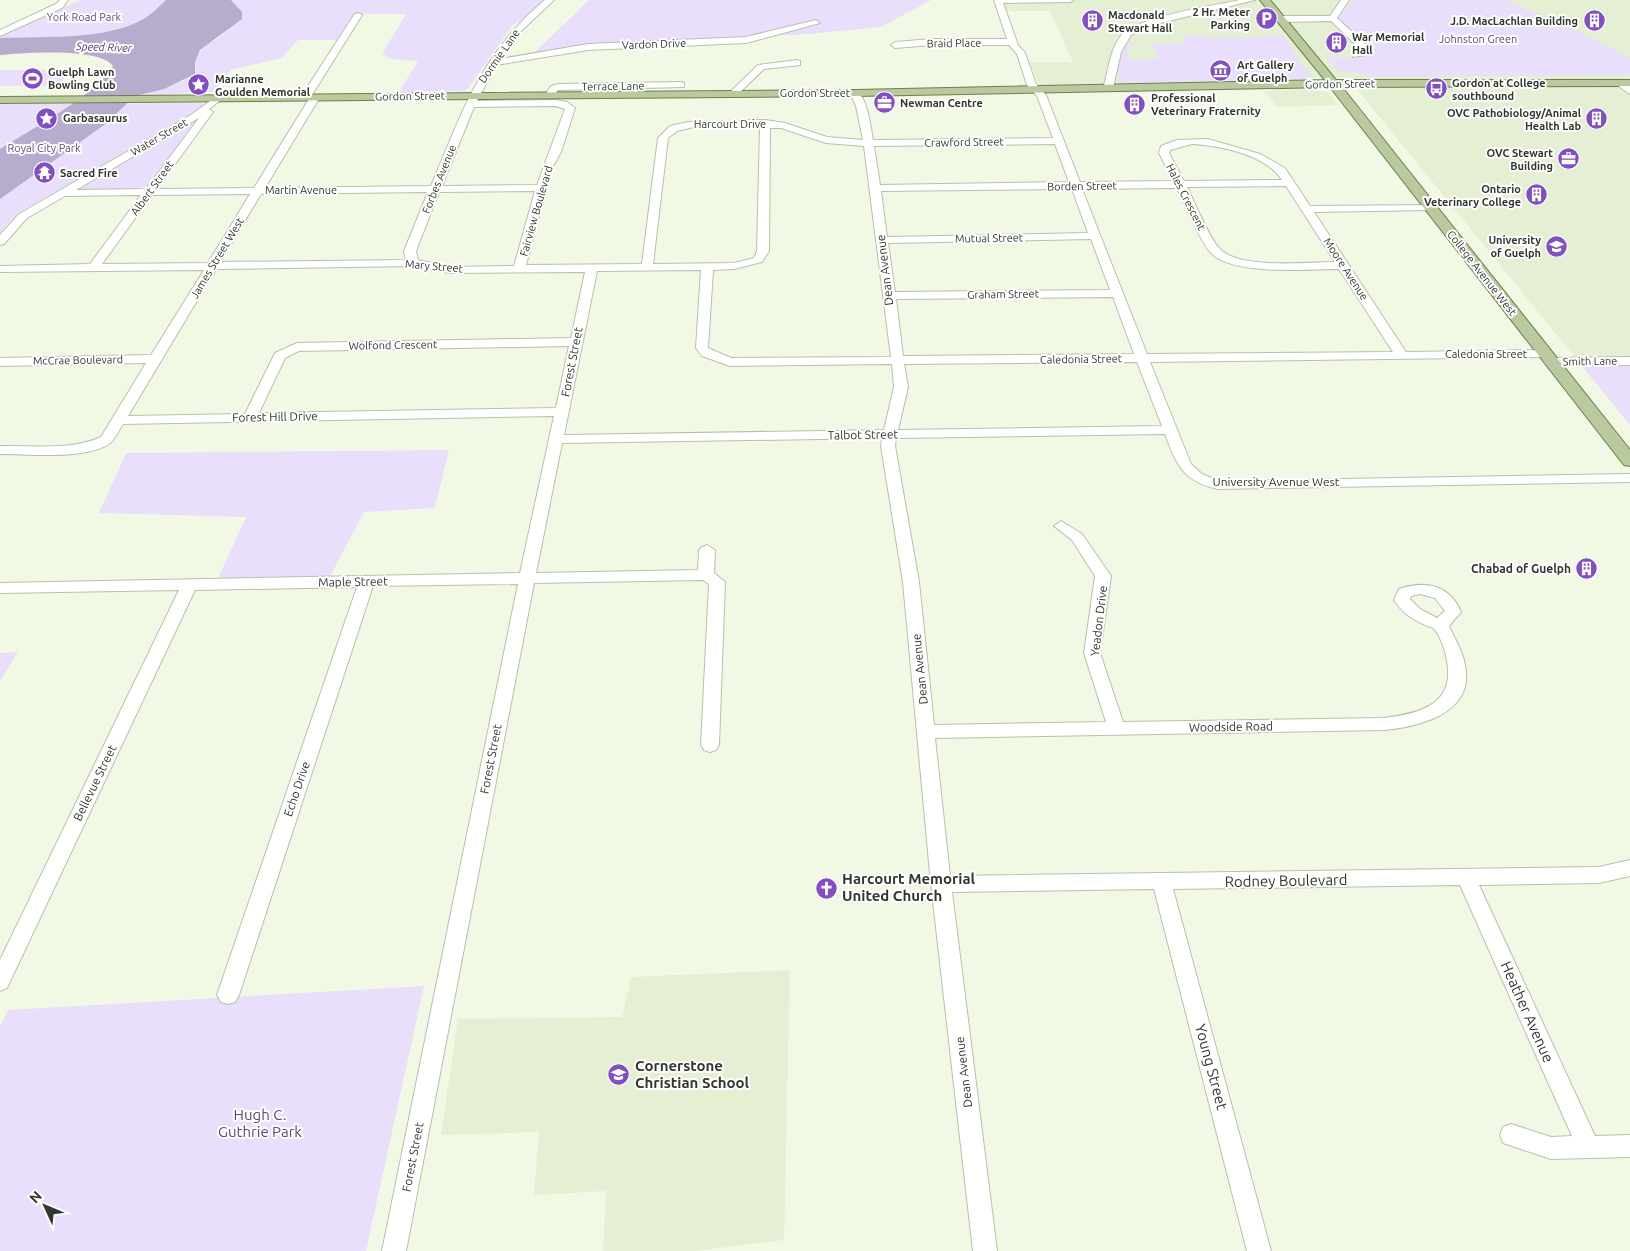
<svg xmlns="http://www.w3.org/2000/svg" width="1630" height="1251" font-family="Ubuntu,sans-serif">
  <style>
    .built { fill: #e4efd4 }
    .green { fill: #e9dffc }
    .water { fill: #b7abce }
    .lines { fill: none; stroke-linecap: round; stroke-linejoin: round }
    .minor-casing { stroke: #b8c0ac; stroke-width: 2 }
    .major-casing { stroke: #6d7e4d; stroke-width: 2 }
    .minor { fill: #fff; fill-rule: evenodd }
    .major { fill: #bac99e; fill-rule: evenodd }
    .labels { text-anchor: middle; stroke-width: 4; stroke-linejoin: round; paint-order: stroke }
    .far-poi-label { font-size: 11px; font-weight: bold; fill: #33362e; stroke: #fff; text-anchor: start }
    .far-park-label { font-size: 11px; fill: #5a4879; stroke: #fff }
    .far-street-label { font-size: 11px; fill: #33362e; stroke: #fff }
    .far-water-label { font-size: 11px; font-style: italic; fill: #4e3b6b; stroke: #fff }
    .street-label { font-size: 12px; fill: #33362e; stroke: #fff }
    .poi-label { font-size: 12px; font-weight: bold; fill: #33362e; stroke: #fff; text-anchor: end }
    .near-poi-label { font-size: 15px; font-weight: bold; fill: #33362e; stroke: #fff; text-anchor: start }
    .near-street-label { font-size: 15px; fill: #33362e; stroke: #fff }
    .near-park-label { font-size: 15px; fill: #5a4879; stroke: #fff }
  </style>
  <rect width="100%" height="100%" fill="#f1f9e5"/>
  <path class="built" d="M1001 0H1630V425L1347 77 1042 85 1038 83 1030 62H1073L1050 11H1006Z
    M1314 89 1328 92 1339 105 1277 107 1264 91Z
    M790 970 784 1240 695 1251H603L606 1191 534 1195 539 1132 441 1135 458 1019 622 1017 631 977Z"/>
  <path class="green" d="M80 0H166C159 6 153 13 145 18 107 41 43 36 0 39V36Z
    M231 0H550L532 14 512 26 467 90 463 91 399 92 418 61 391 59 382 54 406 14H355L337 40H298L282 58 231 70 214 92 135 96 183 81 196 70C192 47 214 44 227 31 232 26 237 18 242 12Z
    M589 0H931L881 27 809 34 580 46 534 53Z
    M1354 0H1506L1581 33 1630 58V75L1369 77 1354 72H1340L1325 57 1359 59 1358 56 1379 53 1372 51 1337 19Z
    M1183 36H1208L1210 38 1284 36 1302 66 1313 75 1304 79 1119 83 1118 59 1125 43H1132L1127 54 1132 60 1158 59 1153 44H1182L1181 42 1186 41Z
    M0 70H73L57 86H0Z
    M203 103 202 108 188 117 16 214 0 233V104Z
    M197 119 147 186 135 190 78 189Z
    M1630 364V425L1581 365Z
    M449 450 435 508 364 512 326 584 215 585 246 517 99 513 126 453Z
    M18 652 0 681V653Z
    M424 986 366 1251H0V1026L8 1010Z"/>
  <path class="water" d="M166 0H231L242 12V19L200 50 195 62V74L164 89 135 96 104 125 0 199V149C30 130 96 95 113 66 99 47 23 53 0 55V38C43 36 107 41 145 18 153 13 159 6 166 0Z"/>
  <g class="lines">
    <defs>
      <path id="minor" d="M60 0H68L62 8 0 36V30L56 4Z
        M545 0H554L519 33 500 59 588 44 746 37 816 20 820 23 746 43 588 50 496 65 477 101 556 100 567 102 575 108 561 152 552 168 526 265 642 264 658 138 670 126 688 122 765 120 785 123 827 137 863 140 856 106 850 93 855 90C867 95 871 128 873 140L1053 138 1037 96 1027 85 1017 54 1009 45H932L895 48 891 45 895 42 932 39H1007L994 0H1074L1070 2 1003 3 1018 45 1025 53 1036 84 1046 95 1080 182 1173 181 1159 153 1161 146 1177 140 1208 139 1260 154 1285 168 1310 206 1434 205V209L1430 210 1314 212 1406 352 1544 350 1548 351 1550 354 1548 357 1150 362 1191 464 1202 474 1219 481 1630 474V482L1218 489C1183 481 1177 466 1165 434L896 438 895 446 919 582 934 725 1106 722 1084 653 1095 576 1072 540 1054 526 1061 521 1082 534 1111 576 1100 653 1123 722 1384 718C1420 713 1455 705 1447 661 1446 652 1440 635 1434 629 1432 627 1426 626 1423 624 1411 619 1401 611 1394 600L1399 589C1426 580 1450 585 1461 612L1449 626C1456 641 1465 655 1466 672 1470 715 1416 727 1384 730L935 738 950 876 1599 867 1630 860V876L1599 883 1479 885 1595 1136 1630 1135V1157L1551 1159 1503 1143 1500 1135 1503 1127 1511 1124 1551 1137 1572 1136 1460 885 1173 889 1271 1251H1247L1154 889 952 892 997 1251H973L931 884 903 582 881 446 882 438 562 443 536 573 698 570 699 550 702 547 707 545 715 550 714 573 725 582 719 745 716 750 710 752 704 750 701 745 709 584 703 580 534 583 406 1251H382L518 584 373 586 239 995 235 1002 228 1004 221 1002 217 995 357 587 195 590 7 988 0 991V960L179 590 0 593V583L520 573 554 416 123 424C119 430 115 440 109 444 84 460 29 454 0 454V446C33 445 70 451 101 437L146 363 0 366V358L151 355 204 270 0 272V266L90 264 141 195 65 196 27 218 4 244 0 245V235L19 214 191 115 218 95 223 98 209 109 213 112 157 189 254 188 309 99 301 97 354 15 358 13 362 15 312 95 320 97 265 188 431 186C462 112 482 52 545 0ZM556 106 565 109 537 185 442 186 474 107ZM199 118 146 189 76 190 197 119ZM698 126 760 127 757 251 754 258 734 263 653 264 668 138 677 131ZM770 128H781L826 143 864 146 891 357 731 358 708 348 713 270 734 269 762 262 769 251ZM1055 144 1069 182 880 185 874 146ZM1192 144C1221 146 1265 154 1282 180L1184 181 1169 153 1170 150ZM1286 186 1335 262C1308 262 1238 270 1219 248 1209 237 1195 203 1187 187ZM1177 188C1184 202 1201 243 1211 253 1233 276 1309 269 1339 269L1393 352 1147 354 1082 189ZM1072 189 1088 233 887 237 881 191ZM535 191 514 266 450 267 418 260 416 251 439 192ZM428 192 404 251 406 260 220 262 261 194ZM250 194 208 263 102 264 152 195ZM1091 239 1110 290 895 292 888 243ZM414 266 450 273 585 272 571 338 297 343 275 353 245 414 128 416 216 269ZM701 270 696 348 702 356 730 366 892 364 894 387 884 430 564 435 597 271ZM1113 297 1134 354 903 356 896 299ZM569 346 556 408 259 413 285 358 299 351ZM1137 362 1162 426 898 430 908 387 904 364ZM1420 594 1435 598 1445 611 1437 618 1420 609 1410 599 1411 596Z
        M1240 0H1255L1152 25 1131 35 1121 52 1113 88 1108 91 1103 88C1109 71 1109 52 1120 37 1136 16 1214 6 1240 0Z
        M1341 0H1349L1337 18 1371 50V54L1353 57V53L1362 51 1331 21 1281 22 1277 19 1281 16H1330Z
        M797 60 800 61V65L764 69 736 96 728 94 758 65Z
        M1617 81H1623L1630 86V94L1617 85Z
        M681 82 684 83V87L558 90 553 97 545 95 551 86 558 84Z
        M1630 357V365L1550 366 1544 362 1550 358Z"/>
      <path id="major" d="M1260 0H1270L1336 80H1630V86L1342 87 1630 450V466L1624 465 1330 87 855 96 0 103V97L855 90 1325 80Z"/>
    </defs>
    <use href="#minor" class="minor-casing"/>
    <use href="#major" class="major-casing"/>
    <use href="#minor" class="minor"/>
    <use href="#major" class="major"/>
  </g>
  <defs>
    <symbol id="parking-disc" viewBox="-11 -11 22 22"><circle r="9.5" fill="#814ec5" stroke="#fff"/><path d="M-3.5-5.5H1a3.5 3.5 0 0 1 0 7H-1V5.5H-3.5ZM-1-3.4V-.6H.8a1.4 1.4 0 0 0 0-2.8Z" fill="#fff"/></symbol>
    <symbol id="building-disc" viewBox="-11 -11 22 22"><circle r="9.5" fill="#814ec5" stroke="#fff"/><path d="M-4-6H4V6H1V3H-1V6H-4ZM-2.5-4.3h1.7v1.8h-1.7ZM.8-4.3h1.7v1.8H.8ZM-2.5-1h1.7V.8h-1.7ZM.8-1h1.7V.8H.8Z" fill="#fff"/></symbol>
    <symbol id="museum-disc" viewBox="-11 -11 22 22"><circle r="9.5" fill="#814ec5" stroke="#fff"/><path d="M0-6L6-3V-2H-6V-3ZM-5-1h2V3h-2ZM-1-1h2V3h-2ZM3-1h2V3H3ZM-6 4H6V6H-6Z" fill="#fff"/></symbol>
    <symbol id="stadium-disc" viewBox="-11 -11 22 22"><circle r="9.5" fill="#814ec5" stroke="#fff"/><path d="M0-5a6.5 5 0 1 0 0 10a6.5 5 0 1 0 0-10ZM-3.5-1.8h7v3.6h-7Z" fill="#fff"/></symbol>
    <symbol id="sight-disc" viewBox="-11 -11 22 22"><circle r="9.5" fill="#814ec5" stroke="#fff"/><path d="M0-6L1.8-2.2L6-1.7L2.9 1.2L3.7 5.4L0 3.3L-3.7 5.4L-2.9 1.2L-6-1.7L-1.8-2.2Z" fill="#fff"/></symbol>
    <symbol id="bus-disc" viewBox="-11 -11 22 22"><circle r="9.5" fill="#814ec5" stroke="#fff"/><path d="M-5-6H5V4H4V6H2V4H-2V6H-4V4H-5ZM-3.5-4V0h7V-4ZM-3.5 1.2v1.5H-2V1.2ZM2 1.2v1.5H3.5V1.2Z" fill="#fff"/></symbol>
    <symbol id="office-disc" viewBox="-11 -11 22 22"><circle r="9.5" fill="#814ec5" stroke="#fff"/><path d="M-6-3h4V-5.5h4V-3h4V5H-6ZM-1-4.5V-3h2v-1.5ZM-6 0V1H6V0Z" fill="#fff"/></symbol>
    <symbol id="temple-disc" viewBox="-11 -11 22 22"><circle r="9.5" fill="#814ec5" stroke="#fff"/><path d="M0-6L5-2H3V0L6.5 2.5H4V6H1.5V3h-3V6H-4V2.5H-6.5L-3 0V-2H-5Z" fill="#fff"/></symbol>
    <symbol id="university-disc" viewBox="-11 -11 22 22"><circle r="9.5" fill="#814ec5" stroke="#fff"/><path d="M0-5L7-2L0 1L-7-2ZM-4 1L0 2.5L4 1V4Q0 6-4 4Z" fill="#fff"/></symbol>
    <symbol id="church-disc" viewBox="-11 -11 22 22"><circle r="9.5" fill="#814ec5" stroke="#fff"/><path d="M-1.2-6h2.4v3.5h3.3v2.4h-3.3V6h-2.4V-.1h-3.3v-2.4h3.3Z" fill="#fff"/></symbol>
    <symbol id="school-disc" viewBox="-11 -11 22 22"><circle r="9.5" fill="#814ec5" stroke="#fff"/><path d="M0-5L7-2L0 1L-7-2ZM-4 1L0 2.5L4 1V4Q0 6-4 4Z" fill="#fff"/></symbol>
  </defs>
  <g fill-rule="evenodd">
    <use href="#parking-disc" x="1254" y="6" width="25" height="25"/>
    <use href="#building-disc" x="1080" y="8" width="25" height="25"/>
    <use href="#building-disc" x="1582" y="8" width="25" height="25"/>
    <use href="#building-disc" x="1324" y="30" width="25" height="25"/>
    <use href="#museum-disc" x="1208" y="58" width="25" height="25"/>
    <use href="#stadium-disc" x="20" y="66" width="25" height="25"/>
    <use href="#sight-disc" x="186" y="72" width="25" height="25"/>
    <use href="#bus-disc" x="1424" y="76" width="25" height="25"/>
    <use href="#office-disc" x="872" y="90" width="25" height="25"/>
    <use href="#building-disc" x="1122" y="92" width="25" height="25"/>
    <use href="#sight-disc" x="34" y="106" width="25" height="25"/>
    <use href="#building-disc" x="1584" y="106" width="25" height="25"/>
    <use href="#office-disc" x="1556" y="146" width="25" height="25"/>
    <use href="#temple-disc" x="32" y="160" width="25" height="25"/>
    <use href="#building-disc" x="1524" y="182" width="25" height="25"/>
    <use href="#university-disc" x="1544" y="234" width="25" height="25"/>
    <use href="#building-disc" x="1574" y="556" width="25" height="25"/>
    <use href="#church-disc" x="814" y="876" width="25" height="25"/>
    <use href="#school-disc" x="606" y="1062" width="25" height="25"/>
  </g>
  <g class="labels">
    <g class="far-poi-label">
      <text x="1250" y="16" text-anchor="end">2 Hr. Meter<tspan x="1250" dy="13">Parking</tspan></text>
      <text x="1108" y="19">Macdonald<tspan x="1108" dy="13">Stewart Hall</tspan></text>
      <text x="1578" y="25" text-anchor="end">J.D. MacLachlan Building</text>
      <text x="1352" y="41">War Memorial<tspan x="1352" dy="13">Hall</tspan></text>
      <text x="1237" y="69">Art Gallery<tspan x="1237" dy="13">of Guelph</tspan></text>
      <text x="48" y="76">Guelph Lawn<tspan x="48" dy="13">Bowling Club</tspan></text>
      <text x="215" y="83">Marianne<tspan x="215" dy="13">Goulden Memorial</tspan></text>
      <text x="1452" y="87">Gordon at College<tspan x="1452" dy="13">southbound</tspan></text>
      <text x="1151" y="102">Professional<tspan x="1151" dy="13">Veterinary Fraternity</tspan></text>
      <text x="900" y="107">Newman Centre</text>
      <text x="1581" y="117" text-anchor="end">OVC Pathobiology/Animal<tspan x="1581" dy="13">Health Lab</tspan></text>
      <text x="63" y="122">Garbasaurus</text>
      <text x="1553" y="157" text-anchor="end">OVC Stewart<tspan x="1553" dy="13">Building</tspan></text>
      <text x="60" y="177">Sacred Fire</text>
      <text x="1521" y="193" text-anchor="end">Ontario<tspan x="1521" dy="13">Veterinary College</tspan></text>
      <text x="1541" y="244" text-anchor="end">University<tspan x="1541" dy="13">of Guelph</tspan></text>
    </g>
    <g class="far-park-label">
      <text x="84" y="21">York Road Park</text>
      <text x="1478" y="43">Johnston Green</text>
      <text x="44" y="152">Royal City Park</text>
    </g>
    <g class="far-street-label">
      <text transform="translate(954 43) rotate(-1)" y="4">Braid Place</text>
      <text transform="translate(654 44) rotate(-2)" y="4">Vardon Drive</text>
      <text transform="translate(499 56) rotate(-55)" y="4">Dormie Lane</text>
      <text transform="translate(1340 84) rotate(-1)" y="4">Gordon Street</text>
      <text transform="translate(613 86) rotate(-1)" y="4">Terrace Lane</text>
      <text x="815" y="97">Gordon Street</text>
      <text transform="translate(410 96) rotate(-1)" y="4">Gordon Street</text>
      <text x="730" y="128">Harcourt Drive</text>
      <text transform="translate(159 137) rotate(-30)" y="4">Water Street</text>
      <text transform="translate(964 142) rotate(-1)" y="4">Crawford Street</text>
      <text transform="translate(439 179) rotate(-68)" y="4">Forbes Avenue</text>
      <text transform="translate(1082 186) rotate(-1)" y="4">Borden Street</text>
      <text transform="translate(152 188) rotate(-54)" y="4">Albert Street</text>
      <text x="301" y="194">Martin Avenue</text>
      <text transform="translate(1186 197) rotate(63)" y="4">Hales Crescent</text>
      <text transform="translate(536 211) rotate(-74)" y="4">Fairview Boulevard</text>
      <text transform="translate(989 238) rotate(-1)" y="4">Mutual Street</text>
      <text transform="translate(217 258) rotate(-59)" y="4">James Street West</text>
      <text transform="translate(434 266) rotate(5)" y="4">Mary Street</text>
      <text transform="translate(1346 269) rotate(57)" y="4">Moore Avenue</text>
      <text transform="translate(1482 273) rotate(52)" y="4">College Avenue West</text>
      <text transform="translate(1003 294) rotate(-1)" y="4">Graham Street</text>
      <text transform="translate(393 345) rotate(-1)" y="4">Wolfond Crescent</text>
      <text x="1486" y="358">Caledonia Street</text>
      <text transform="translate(1081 359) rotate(-1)" y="4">Caledonia Street</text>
      <text transform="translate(78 360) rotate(-1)" y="4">McCrae Boulevard</text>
      <text transform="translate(1590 361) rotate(-1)" y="4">Smith Lane</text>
    </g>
    <g class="far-water-label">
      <text transform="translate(104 47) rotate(2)" y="4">Speed River</text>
    </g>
    <g class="street-label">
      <text transform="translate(885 270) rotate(-97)" y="4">Dean Avenue</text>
      <text transform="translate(572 362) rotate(-79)" y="4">Forest Street</text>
      <text transform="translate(275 417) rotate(-1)" y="4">Forest Hill Drive</text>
      <text transform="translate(863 435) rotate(-1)" y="4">Talbot Street</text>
      <text x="1276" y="486">University Avenue West</text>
      <text transform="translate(353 582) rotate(-1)" y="4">Maple Street</text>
      <text transform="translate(1099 621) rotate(-83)" y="4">Yeadon Drive</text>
      <text transform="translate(920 669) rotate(-96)" y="4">Dean Avenue</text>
      <text transform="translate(1231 727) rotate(-1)" y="4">Woodside Road</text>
      <text transform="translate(491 759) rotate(-79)" y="4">Forest Street</text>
      <text transform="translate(95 783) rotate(-64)" y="4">Bellevue Street</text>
      <text transform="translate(297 789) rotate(-71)" y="4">Echo Drive</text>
      <text transform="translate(964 1072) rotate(-97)" y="4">Dean Avenue</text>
      <text transform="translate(413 1157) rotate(-79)" y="4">Forest Street</text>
    </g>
    <g class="poi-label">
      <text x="1571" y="573">Chabad of Guelph</text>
    </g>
    <g class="near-poi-label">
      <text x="842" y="884">Harcourt Memorial<tspan x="842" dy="17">United Church</tspan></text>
      <text x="635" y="1071">Cornerstone<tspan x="635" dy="17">Christian School</tspan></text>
    </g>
    <g class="near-street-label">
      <text transform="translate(1286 881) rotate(-1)" y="5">Rodney Boulevard</text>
      <text transform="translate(1527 1012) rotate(66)" y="5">Heather Avenue</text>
      <text transform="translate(1211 1067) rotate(75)" y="5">Young Street</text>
    </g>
    <g class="near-park-label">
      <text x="260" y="1120">Hugh C.<tspan x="260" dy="17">Guthrie Park</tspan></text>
    </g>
  </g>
  <g transform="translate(45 1206) rotate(314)" stroke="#ffffff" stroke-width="4" paint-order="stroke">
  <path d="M0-4L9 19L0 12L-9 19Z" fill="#33362e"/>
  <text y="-8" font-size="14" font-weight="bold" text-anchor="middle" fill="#33362e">N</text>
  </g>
</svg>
